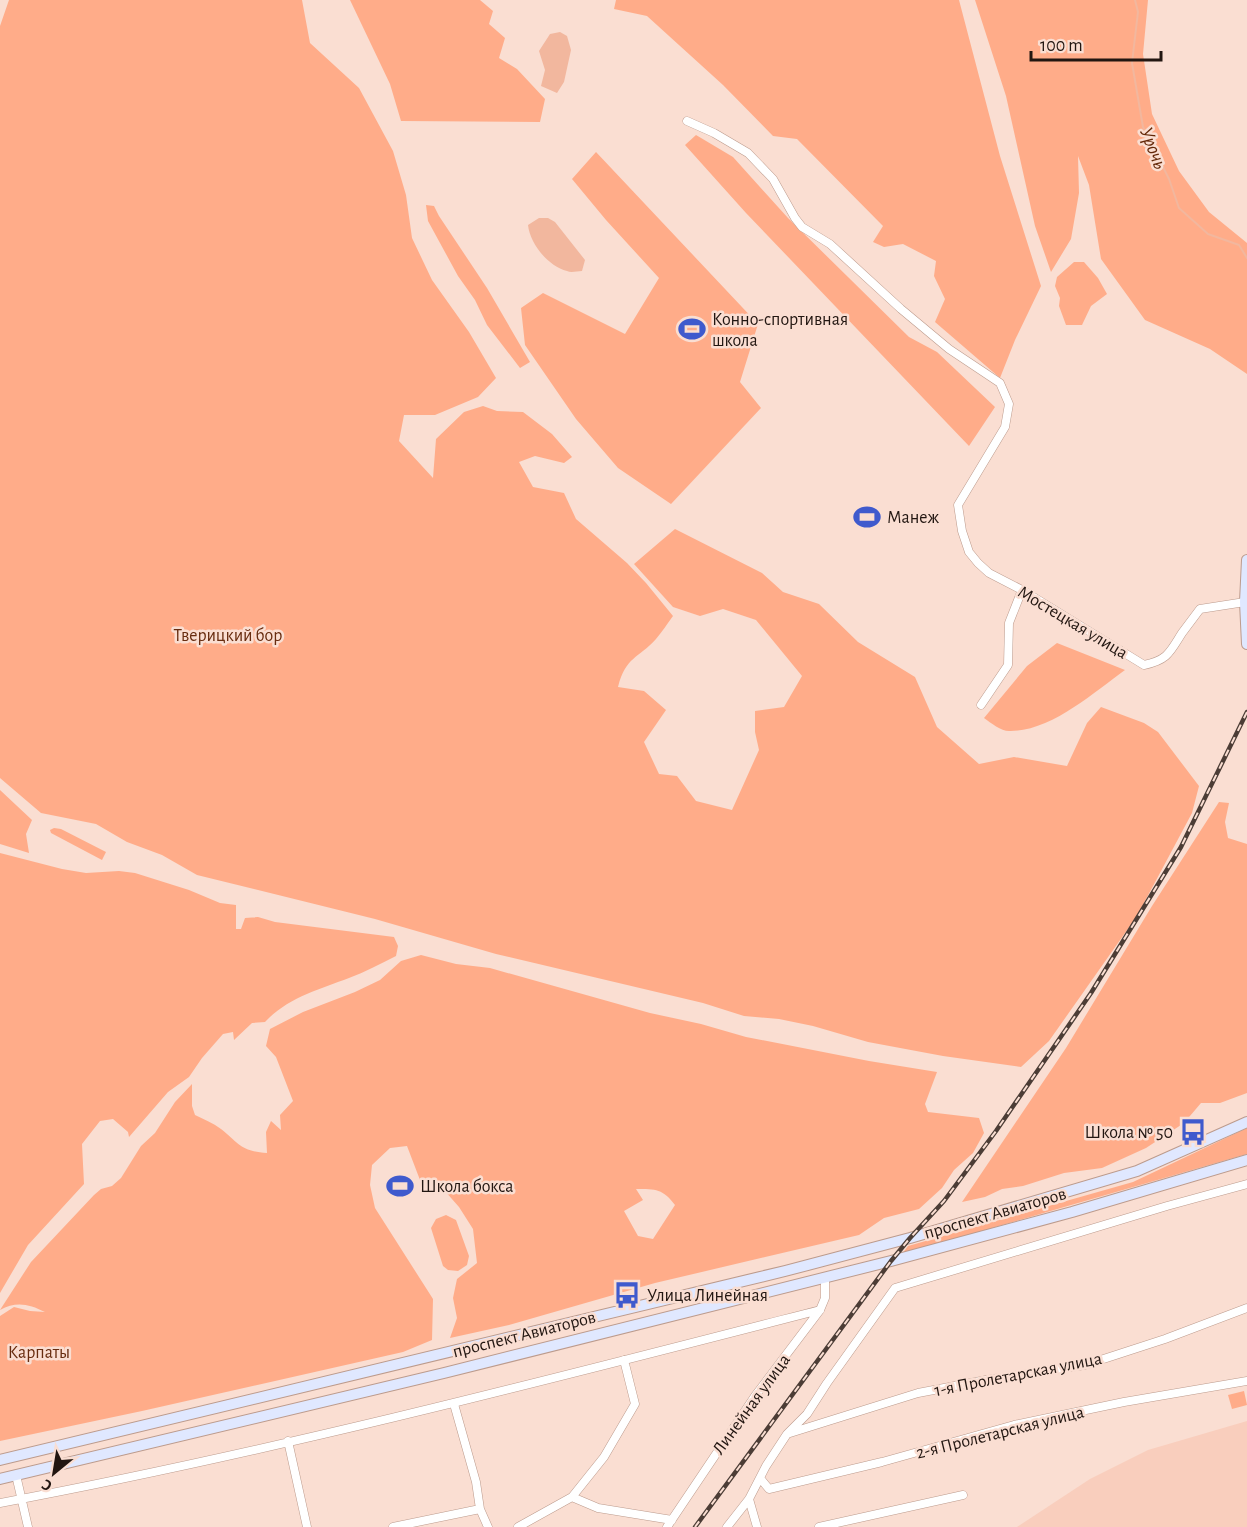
<svg xmlns="http://www.w3.org/2000/svg" width="1247" height="1527" font-family="'Alegreya Sans',sans-serif">
  <style>
    .built { fill: #f9cebd }
    .green { fill: #ffac89; fill-rule: evenodd }
    .water { fill: #f2b79e }
    .lines { fill: none; stroke-linecap: round; stroke-linejoin: round }
    .stream { stroke: #f2b79e; stroke-width: 2 }
    .street-casing { stroke: #bc9b8d; stroke-width: 9 }
    .secondary-casing { stroke: #bc9b8d; stroke-width: 12 }
    .street { stroke: #fff; stroke-width: 8 }
    .secondary { stroke: #e0e8ff; stroke-width: 10 }
    .rail-casing { stroke: #4c3d36; stroke-width: 4.5 }
    .rail { stroke: #faded2; stroke-width: 2; stroke-dasharray: 7; stroke-linecap: butt }
    .labels { text-anchor: middle; stroke-width: 5; stroke-linejoin: round; paint-order: stroke }
    .poi-label { font-size: 18px; fill: #221611; stroke: #faded2; text-anchor: start }
    .street-label { font-size: 18px; fill: #221611; stroke: #faded2 }
    .park-label { font-size: 18px; fill: #682c0f; stroke: #faded2 }
    .water-label { font-size: 20px; font-style: italic; fill: #642809; stroke: #faded2 }
  </style>
  <rect width="100%" height="100%" fill="#faded2"/>
  <path class="built" d="M1247 1421V1527H1017L1090 1479 1148 1450Z"/>
  <path class="green" d="M9 0H302L310 43 359 88 393 151 406 195 412 238 432 280 469 332 496 378 478 397 435 415H404L399 441 433 478 436 439 464 412 483 406 497 411 523 412 552 434 572 457 564 463 535 456 519 462 533 487 564 493 576 519 627 563 646 583 673 616C667 624 662 632 656 639 638 659 626 656 618 687L644 691 666 710 644 742 659 774 677 776 696 801 732 810 759 750 755 732V711L784 707 802 676 756 620 723 609 700 616 673 607 634 564 675 529 762 573 783 592 819 604 858 642 915 677 937 727 979 764 1014 757 1067 766 1087 723 1101 707 1144 723 1158 732 1199 786 1192 813 1137 916 1049 1041 1021 1067 943 1056 868 1042 813 1026 779 1019 744 1016 703 1003 496 954 375 919 197 875 162 855 127 842 96 824 41 813 0 778V26Z
    M350 0H480L493 11 489 24 505 38 499 58 517 69 545 99 540 122 401 121 390 84Z
    M616 0H959L1000 156 1041 286 1015 340 1000 378 935 322 945 299 934 276 936 261 903 244 884 247 873 242 883 226 797 139 773 136 723 85 647 16 614 9Z
    M975 0H1148L1143 54 1152 114 1179 171 1209 212 1247 243V374L1210 349 1145 320 1101 259 1089 185 1078 156 1079 193 1071 239 1051 272 1035 226 1006 96Z
    M696 135 733 157 788 218 909 337 937 352 995 407 969 446 746 213 685 145Z
    M596 152 758 324 740 382 761 408 671 504 618 468 576 419 525 345 521 308 543 293 625 334 659 278 606 220 572 179Z
    M426 205 434 206 439 216 487 288 530 362 520 368 487 325 475 300 458 276 428 221Z
    M1074 262H1084L1098 278 1107 294 1091 306 1082 325H1066L1059 306 1060 298 1055 286 1057 277Z
    M1057 643 1125 670C1093 693 1050 732 1009 731 1001 731 991 723 984 718L1027 666Z
    M0 790 32 820 26 834 29 853 0 844Z
    M1219 802 1229 803 1225 822 1228 838 1247 844V1093L1220 1103H1201L1184 1123 1146 1148 1102 1168 1064 1173 1023 1186 1002 1189 985 1197 962 1202 1066 1048 1152 906Z
    M54 828 61 829 106 852 102 860 51 833 50 830Z
    M0 853 62 869 86 873 119 871 135 873 189 890 220 903 236 905V929H241L245 918 258 917 275 922 394 937 398 946 396 956C380 964 365 972 349 978 320 989 287 998 265 1022L252 1023 234 1040 233 1032 223 1034 202 1058 189 1077 168 1092 129 1137 128 1132 113 1119 100 1121 82 1144 84 1184 28 1245 0 1293Z
    M421 955 456 964 490 968 650 1013 701 1024 746 1037 869 1061 937 1072 925 1104 928 1112 979 1118 984 1133 973 1153 954 1170 942 1188 919 1209 884 1218 859 1235 655 1283 509 1325 450 1338 457 1318 453 1298 457 1279 477 1263 473 1229 459 1207 444 1190 420 1180 407 1146 390 1148 372 1165 370 1185 375 1208 433 1299 432 1340 403 1352 142 1411 0 1441V1316L14 1307 30 1311 45 1312C29 1304 16 1301 0 1310L31 1262 94 1195 101 1189 112 1186 121 1178 141 1146 155 1133 175 1102 192 1084V1106L195 1115C203 1119 213 1123 221 1129 240 1144 240 1151 267 1153L266 1132 271 1121 281 1130 280 1115 293 1101 276 1057 266 1046 270 1029 303 1012 355 992 380 980 401 961ZM636 1189C656 1189 663 1189 675 1205L653 1239 638 1236 624 1211 643 1200Z
    M1247 1128V1154L902 1254 908 1246 1133 1182Z
    M446 1215 456 1220 469 1256 467 1265 458 1271 448 1270 443 1266 431 1228 436 1219Z
    M1244 1391 1247 1405 1232 1409 1228 1395Z"/>
  <path class="water" d="M560 32 567 36 571 50 564 82 557 93 541 86 545 70 539 51 550 34Z
    M539 218H548L555 222 585 260 582 271C577 271 571 273 567 271 548 266 530 244 528 225Z"/>
  <g class="lines">
    <path class="stream" d="M1135 0 1138 12 1132 63 1143 127 1169 179 1179 208 1208 234 1239 245 1247 258"/>
    <defs>
      <path id="street" d="M687 121 714 133 748 153 773 179 795 218 802 227 830 244 901 309 949 349 1000 383 1009 404 1005 427 958 505 962 531 969 552 978 563 989 573 1022 590 1144 665C1168 660 1170 652 1182 633 1188 625 1194 617 1200 609L1245 602
        M981 705 1008 665 1009 623 1022 590
        M454 1404 476 1482 480 1509 488 1527
        M790 1433 918 1393 986 1380 1085 1365 1165 1339 1247 1308
        M288 1441 307 1527
        M16 1475 28 1527
        M760 1478 769 1489 882 1462 1014 1425 1124 1402 1247 1381
        M572 1497 598 1508 672 1520
        M749 1499 757 1527
        M0 1503C276 1451 548 1380 820 1310
        M393 1527 480 1509
        M518 1527 572 1497 604 1457 635 1404 624 1360
        M667 1527 755 1396 820 1310 825 1298V1278
        M727 1527 749 1499 766 1466 787 1434 807 1414 827 1383 895 1288 1167 1206 1247 1184
        M819 1527 963 1495"/>
      <path id="secondary" d="M1247 560 1245 602 1247 644
        M0 1460 785 1271 910 1238 1137 1171 1247 1122
        M0 1479 444 1373 891 1261 1072 1212 1247 1160"/>
    </defs>
    <use href="#street" class="street-casing"/>
    <use href="#secondary" class="secondary-casing"/>
    <use href="#street" class="street"/>
    <use href="#secondary" class="secondary"/>
    <defs>
      <path id="rail" d="M695 1527 891 1261 910 1238 944 1201 996 1131 1091 993 1181 847 1247 712"/>
    </defs>
    <use href="#rail" class="rail-casing"/>
    <use href="#rail" class="rail"/>
  </g>
  <defs>
    <symbol id="stadium-bare" viewBox="-9 -9 18 18"><path d="M0-5a6.5 5 0 1 0 0 10a6.5 5 0 1 0 0-10ZM-3.5-1.8h7v3.6h-7Z" fill="#3f5acd" stroke="#faded2" stroke-width="2.5" paint-order="stroke"/></symbol>
    <symbol id="bus-bare" viewBox="-9 -9 18 18"><path d="M-5-6H5V4H4V6H2V4H-2V6H-4V4H-5ZM-3.5-4V0h7V-4ZM-3.5 1.2v1.5H-2V1.2ZM2 1.2v1.5H3.5V1.2Z" fill="#3f5acd" stroke="#faded2" stroke-width="2.5" paint-order="stroke"/></symbol>
  </defs>
  <g fill-rule="evenodd">
    <use href="#stadium-bare" x="673" y="310" width="38" height="38"/>
    <use href="#stadium-bare" x="848" y="498" width="38" height="38"/>
    <use href="#bus-bare" x="1174" y="1113" width="38" height="38"/>
    <use href="#stadium-bare" x="381" y="1167" width="38" height="38"/>
    <use href="#bus-bare" x="608" y="1276" width="38" height="38"/>
  </g>
  <g class="labels">
    <g class="poi-label">
      <text x="712" y="325">Конно-спортивная<tspan x="712" dy="21">школа</tspan></text>
      <text x="887" y="523">Манеж</text>
      <text x="1173" y="1138" text-anchor="end">Школа № 50</text>
      <text x="420" y="1192">Школа бокса</text>
      <text x="647" y="1301">Улица Линейная</text>
    </g>
    <g class="street-label">
      <text transform="translate(1073 622) rotate(31)" y="6">Мостецкая улица</text>
      <text transform="translate(995 1213) rotate(-16)" y="6">проспект Авиаторов</text>
      <text transform="translate(524 1334) rotate(-14)" y="6">проспект Авиаторов</text>
      <text transform="translate(1018 1374) rotate(-11)" y="6">1-я Пролетарская улица</text>
      <text transform="translate(751 1404) rotate(-54)" y="6">Линейная улица</text>
      <text transform="translate(1000 1432) rotate(-14)" y="6">2-я Пролетарская улица</text>
    </g>
    <g class="park-label">
      <text x="228" y="641">Тверицкий бор</text>
      <text x="39" y="1358">Карпаты</text>
    </g>
    <g class="water-label">
      <text transform="translate(1154 148) rotate(68)" y="7">Урочь</text>
    </g>
  </g>
  <g transform="translate(54 1473) rotate(210)" stroke="#faded2" stroke-width="4.5" paint-order="stroke">
  <path d="M0-4.5L10 22L0 15L-10 22Z" fill="#221611"/>
  <text y="-9" font-size="16" font-weight="bold" text-anchor="middle" fill="#221611">С</text>
  </g>
  <path d="M1031 51v9h130v-9" fill="none" stroke="#221611" stroke-width="3"/>
  <text x="1040" y="51" font-size="18" fill="#221611" stroke="#faded2" stroke-width="4.5" paint-order="stroke">100 m</text>
</svg>
